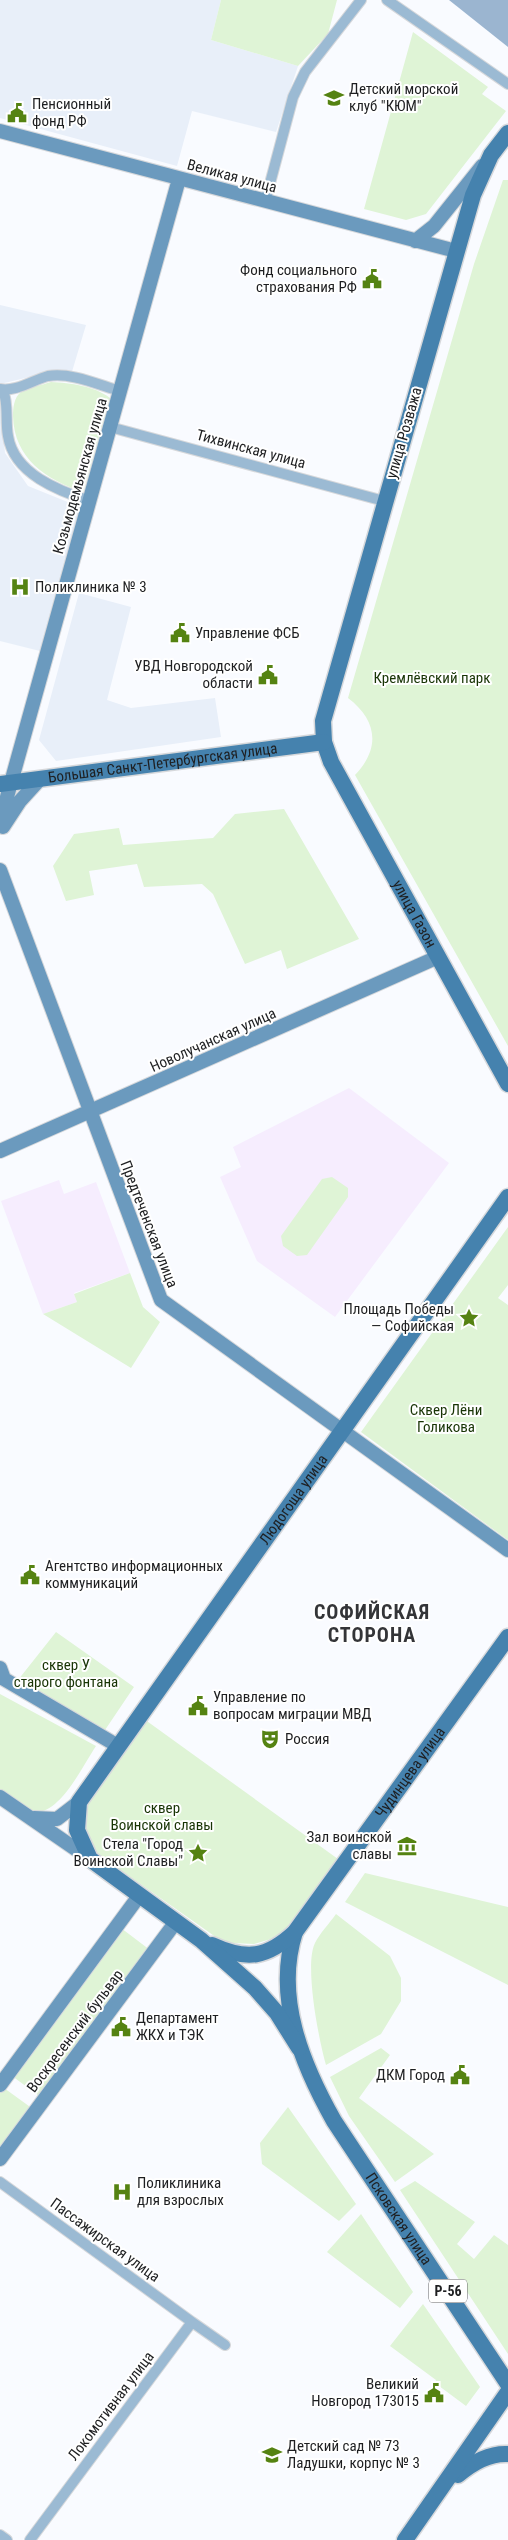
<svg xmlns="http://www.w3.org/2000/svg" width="508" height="2540" font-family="'Roboto Condensed',sans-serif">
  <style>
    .built { fill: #e8eff9 }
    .education { fill: #f6edfe }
    .green { fill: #dff4d6 }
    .water { fill: #9bb5d0 }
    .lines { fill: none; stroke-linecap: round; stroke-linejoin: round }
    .street-casing { stroke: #d6d8db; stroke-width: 12 }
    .secondary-casing { stroke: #d6d8db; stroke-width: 16 }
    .primary-casing { stroke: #d6d8db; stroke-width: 19 }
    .street { stroke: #9bbad3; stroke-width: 10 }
    .secondary { stroke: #6b9abe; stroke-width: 14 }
    .primary { stroke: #4582ae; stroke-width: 16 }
    .labels { text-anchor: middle; stroke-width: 4; stroke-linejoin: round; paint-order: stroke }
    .shield { fill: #fff; stroke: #626264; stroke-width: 1 }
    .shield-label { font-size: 14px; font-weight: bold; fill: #1e1f21 }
    .poi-label { font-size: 15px; fill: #1e1f21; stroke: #fff; text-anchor: start }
    .street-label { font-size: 15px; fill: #1e1f21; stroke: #fff }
    .park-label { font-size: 15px; fill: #183405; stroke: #fff }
    .district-label { font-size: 20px; font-weight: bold; letter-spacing: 1px; fill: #343538; stroke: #fff }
  </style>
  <rect width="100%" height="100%" fill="#f9fbff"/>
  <path class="built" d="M0 0H221L211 40 298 66 276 132 192 111 177 166 0 118Z
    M0 305 86 325 71 375 42 374 0 384Z
    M0 395 5 453 28 486 80 507 40 651 0 641Z
    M79 593 131 607 107 700 131 708 215 698 221 737 56 761 39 740Z"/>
  <path class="education" d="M349 1088 449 1163 335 1317 257 1261 220 1177 241 1167 233 1147Z
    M59 1180 64 1194 96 1182 130 1273 74 1293 77 1302 43 1314 1 1201Z"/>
  <path class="green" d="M221 0H337L328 34 298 66 211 40Z
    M413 32 488 87 482 94 506 111 426 214 406 220 364 209Z
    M503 180H508V1046L355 775C381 748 377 720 348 698L474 264Z
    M51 382C70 383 95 386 110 398L83 492C47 480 14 459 13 416 13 408 14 397 21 392 29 387 42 385 51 382Z
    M284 809 359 939 287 969 281 950 245 964 213 894 202 884 144 887 137 864 89 871 94 895 66 901 53 866 74 834 119 828 123 845 213 838 235 814Z
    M332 1177 348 1188V1197L307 1255 297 1256 283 1246 281 1236 322 1179Z
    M508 1227V1285L498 1298 508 1305V1540L361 1432Z
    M130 1273 143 1307 160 1322 131 1368 43 1314 77 1302 74 1294Z
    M56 1632 134 1687 105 1730 18 1680Z
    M0 1694 96 1746C83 1765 60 1815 34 1812 22 1811 10 1800 0 1793Z
    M144 1719 338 1859 285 1930 271 1939 254 1944 232 1943 220 1940 95 1852 85 1830 87 1801Z
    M365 1873 508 1907V1985L345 1902Z
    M336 1914 390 1956 401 1978V2001L381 2034 326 2065C319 2041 304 1965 315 1943 320 1933 329 1924 336 1914Z
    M121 1928 150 1950 42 2098 12 2076Z
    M381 2048 390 2055 359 2098 434 2154 395 2182 349 2116 330 2077Z
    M4 2088 33 2109 0 2154V2093Z
    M288 2107 356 2204 339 2221 262 2164 260 2143Z
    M415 2181 475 2222 457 2244 474 2259 494 2235 508 2245V2354L400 2190Z
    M361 2214 413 2292 400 2308 327 2252Z
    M423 2304 480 2387 466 2406 435 2383 436 2380 390 2346Z"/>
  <path class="water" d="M449 0H508V47Z"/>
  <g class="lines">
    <defs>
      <path id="street" d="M387 0 508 84
        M265 202 293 97 305 72 361 0
        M0 389C16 392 33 380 48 376 71 372 99 385 120 391
        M3 390C9 405 5 421 8 436 14 474 59 491 90 501
        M110 427 384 501
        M0 2182 192 2322
        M0 2535 7 2540
        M30 2540 192 2322 225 2345"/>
      <path id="secondary" d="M0 131 456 251
        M415 241 434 226 482 166
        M0 822 179 179
        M3 827 20 801 41 778
        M0 870 161 1300 508 1550
        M0 1151 438 957
        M0 1668 4 1679 118 1746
        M0 1797 90 1859
        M34 1818 57 1819 79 1802
        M0 2085 139 1896
        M0 2159 175 1923"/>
      <g id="primary">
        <path id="s1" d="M508 133 491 155 473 195 323 721 324 742 331 762 508 1084"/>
        <path id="s2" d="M0 784 324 742"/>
        <path id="s3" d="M295 1932C274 1997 302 2064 334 2121L508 2384"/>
        <path id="s4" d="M212 1945C247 1961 267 1958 295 1932L508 1637"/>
        <path id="s5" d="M299 2048 277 2013 255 1988 201 1940 90 1859 77 1830 79 1802 508 1197"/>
        <path d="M458 2475C472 2463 489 2453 508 2454"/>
        <path d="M405 2540 508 2392"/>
      </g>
    </defs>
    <use href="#street" class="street-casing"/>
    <use href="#secondary" class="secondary-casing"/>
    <use href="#primary" class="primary-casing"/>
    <use href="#street" class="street"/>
    <use href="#secondary" class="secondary"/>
    <use href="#primary" class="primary"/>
  </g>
  <defs>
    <symbol id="school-bare" viewBox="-9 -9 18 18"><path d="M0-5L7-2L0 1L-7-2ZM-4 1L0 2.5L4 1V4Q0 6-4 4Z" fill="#558312" stroke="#fff" stroke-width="2.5" paint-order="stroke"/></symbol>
    <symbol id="civic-bare" viewBox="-9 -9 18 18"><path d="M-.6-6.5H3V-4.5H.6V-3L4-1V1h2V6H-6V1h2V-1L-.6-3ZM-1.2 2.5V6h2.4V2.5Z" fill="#558312" stroke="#fff" stroke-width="2.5" paint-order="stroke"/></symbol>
    <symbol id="hospital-bare" viewBox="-9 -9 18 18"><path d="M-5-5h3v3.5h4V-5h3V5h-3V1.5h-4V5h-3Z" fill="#558312" stroke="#fff" stroke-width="2.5" paint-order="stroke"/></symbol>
    <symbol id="sight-bare" viewBox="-9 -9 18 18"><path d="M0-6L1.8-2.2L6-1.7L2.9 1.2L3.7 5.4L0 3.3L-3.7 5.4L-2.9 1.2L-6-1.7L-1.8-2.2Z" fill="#558312" stroke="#fff" stroke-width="2.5" paint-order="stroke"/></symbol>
    <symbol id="theatre-bare" viewBox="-9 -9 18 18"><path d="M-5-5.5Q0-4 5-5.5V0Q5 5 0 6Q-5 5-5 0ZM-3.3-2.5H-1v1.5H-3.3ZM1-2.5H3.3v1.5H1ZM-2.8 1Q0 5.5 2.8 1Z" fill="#558312" stroke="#fff" stroke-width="2.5" paint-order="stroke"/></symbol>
    <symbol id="museum-bare" viewBox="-9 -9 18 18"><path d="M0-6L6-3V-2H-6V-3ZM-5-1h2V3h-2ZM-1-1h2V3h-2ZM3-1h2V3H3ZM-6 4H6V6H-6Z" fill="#558312" stroke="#fff" stroke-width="2.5" paint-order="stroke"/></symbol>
  </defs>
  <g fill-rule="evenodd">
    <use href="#school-bare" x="320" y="84" width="28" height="28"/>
    <use href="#civic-bare" x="3" y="99" width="28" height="28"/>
    <use href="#civic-bare" x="358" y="265" width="28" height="28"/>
    <use href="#hospital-bare" x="6" y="573" width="28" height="28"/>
    <use href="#civic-bare" x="166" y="619" width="28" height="28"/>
    <use href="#civic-bare" x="254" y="661" width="28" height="28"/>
    <use href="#sight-bare" x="455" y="1304" width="28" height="28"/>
    <use href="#civic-bare" x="16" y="1561" width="28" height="28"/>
    <use href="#civic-bare" x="184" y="1692" width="28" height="28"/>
    <use href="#theatre-bare" x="256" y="1725" width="28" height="28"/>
    <use href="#museum-bare" x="393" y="1832" width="28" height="28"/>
    <use href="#sight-bare" x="184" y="1839" width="28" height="28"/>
    <use href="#civic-bare" x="107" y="2013" width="28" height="28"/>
    <use href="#civic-bare" x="446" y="2061" width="28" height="28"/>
    <use href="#hospital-bare" x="108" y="2178" width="28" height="28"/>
    <use href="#civic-bare" x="420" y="2379" width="28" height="28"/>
    <use href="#school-bare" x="258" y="2441" width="28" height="28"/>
  </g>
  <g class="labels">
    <rect class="shield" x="429" y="2279.5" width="38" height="23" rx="4"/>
    <g class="shield-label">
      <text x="448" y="2296">Р-56</text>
    </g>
    <g class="poi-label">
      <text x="349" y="94">Детский морской<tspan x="349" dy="17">клуб "КЮМ"</tspan></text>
      <text x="32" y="109">Пенсионный<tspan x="32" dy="17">фонд РФ</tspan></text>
      <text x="357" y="275" text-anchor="end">Фонд социального<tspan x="357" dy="17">страхования РФ</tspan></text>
      <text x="35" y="592">Поликлиника № 3</text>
      <text x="195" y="638">Управление ФСБ</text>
      <text x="253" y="671" text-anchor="end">УВД Новгородской<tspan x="253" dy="17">области</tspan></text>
      <text x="454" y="1314" text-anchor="end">Площадь Победы<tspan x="454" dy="17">— Софийская</tspan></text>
      <text x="45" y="1571">Агентство информационных<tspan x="45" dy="17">коммуникаций</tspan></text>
      <text x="213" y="1702">Управление по<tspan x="213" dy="17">вопросам миграции МВД</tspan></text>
      <text x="285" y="1744">Россия</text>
      <text x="392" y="1842" text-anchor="end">Зал воинской<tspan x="392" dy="17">славы</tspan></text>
      <text x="183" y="1849" text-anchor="end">Стела "Город<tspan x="183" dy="17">Воинской Славы"</tspan></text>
      <text x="136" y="2023">Департамент<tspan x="136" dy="17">ЖКХ и ТЭК</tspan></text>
      <text x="445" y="2080" text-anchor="end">ДКМ Город</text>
      <text x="137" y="2188">Поликлиника<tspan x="137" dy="17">для взрослых</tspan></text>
      <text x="419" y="2389" text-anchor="end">Великий<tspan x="419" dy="17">Новгород 173015</tspan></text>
      <text x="287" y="2451">Детский сад № 73<tspan x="287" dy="17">Ладушки, корпус № 3</tspan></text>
    </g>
    <g class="street-label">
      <text transform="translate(232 176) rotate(15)" y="5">Великая улица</text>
      <text transform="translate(404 433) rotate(-74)" y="5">улица Розважа</text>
      <text transform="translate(251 449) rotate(15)" y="5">Тихвинская улица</text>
      <text transform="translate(80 476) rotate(-74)" y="5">Козьмодемьянская улица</text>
      <text dy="5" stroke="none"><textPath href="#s2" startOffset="164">Большая Санкт-Петербургская улица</textPath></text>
      <text dy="5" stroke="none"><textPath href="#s1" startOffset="834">улица Газон</textPath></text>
      <text transform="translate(213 1040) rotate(-24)" y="5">Новолучанская улица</text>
      <text transform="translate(149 1224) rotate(69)" y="5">Предтеченская улица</text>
      <text dy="5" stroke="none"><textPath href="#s5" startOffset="715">Людогоща улица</textPath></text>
      <text dy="5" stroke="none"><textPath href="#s4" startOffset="288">Чудинцева улица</textPath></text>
      <text transform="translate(75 2031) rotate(-53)" y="5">Воскресенский бульвар</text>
      <text dy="5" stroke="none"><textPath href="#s3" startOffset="316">Псковская улица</textPath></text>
      <text transform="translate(105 2240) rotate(36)" y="5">Пассажирская улица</text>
      <text transform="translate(111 2406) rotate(-53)" y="5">Локомотивная улица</text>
    </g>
    <g class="park-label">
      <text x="432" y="683">Кремлёвский парк</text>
      <text x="446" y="1415">Сквер Лёни<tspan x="446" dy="17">Голикова</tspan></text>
      <text x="66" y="1670">сквер У<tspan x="66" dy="17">старого фонтана</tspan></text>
      <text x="162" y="1813">сквер<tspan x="162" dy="17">Воинской славы</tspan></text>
    </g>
    <g class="district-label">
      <text x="372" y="1619">СОФИЙСКАЯ<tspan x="372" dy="23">СТОРОНА</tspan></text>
    </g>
  </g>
</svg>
